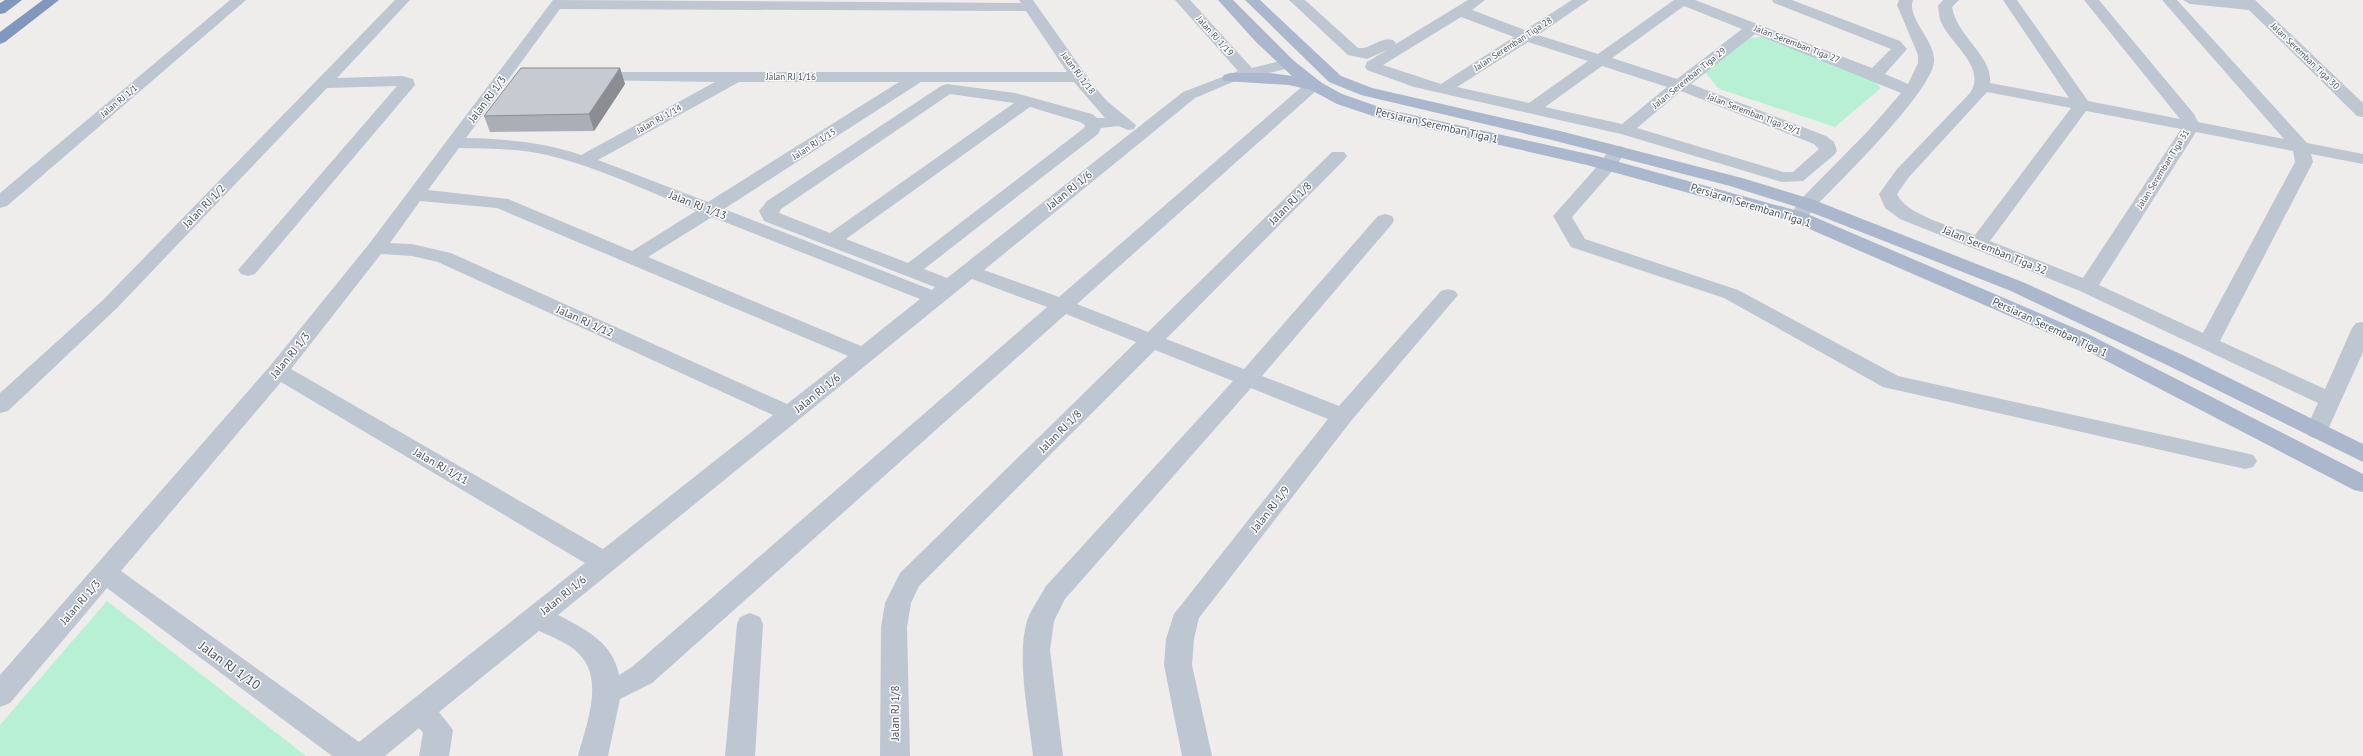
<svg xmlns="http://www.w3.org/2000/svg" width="2363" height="756" font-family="'PT Sans',sans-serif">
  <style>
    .green { fill: #b7f0d5 }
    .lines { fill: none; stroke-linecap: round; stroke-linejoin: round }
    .minor { fill: #bec6d2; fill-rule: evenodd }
    .major { fill: #aab7cd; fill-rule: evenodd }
    .highway { fill: #8197be; fill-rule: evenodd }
    .wall { fill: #acaeb5 }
    .shaded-wall { fill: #8c8d93 }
    .building { fill: #c8cad2; stroke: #8c8d93 }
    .labels { text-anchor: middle; stroke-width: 3; stroke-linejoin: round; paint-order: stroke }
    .far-street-label { font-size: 9px; fill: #444d5a; stroke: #fff }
    .street-label { font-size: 11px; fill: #444d5a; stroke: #fff }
    .near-street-label { font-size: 13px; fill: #444d5a; stroke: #fff }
  </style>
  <rect width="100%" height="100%" fill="#efecec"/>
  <path class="green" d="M1762 37 1866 73 1881 88 1835 127 1719 89 1705 72 1744 38Z
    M107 601 306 756H0V725Z"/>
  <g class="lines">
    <path class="minor" d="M230 0H246L7 206 0 208V193Z
      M395 0H410L337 78 402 76 413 79 415 85 255 274 248 276 241 274 238 270 397 86 327 88 117 308 8 411 0 413V393L103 300Z
      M553 0 1021 3 1019 0H1033L1093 85 1107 101 1136 125 1134 129 1128 130 1118 126 1101 128 1098 134 924 269 947 278 1183 92 1238 71 1175 0H1190L1252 68 1288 59 1294 61 1296 64 1294 67 1235 81 1195 98 984 270 1059 297 1305 84H1317L1319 87 1317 90 1077 304 1148 332 1332 152H1344L1347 156 1344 160 1166 339 1244 369 1378 216 1385 214 1392 216 1394 220 1392 224 1262 376 1339 406 1441 291 1448 289 1455 291 1458 295 1351 421 1199 618 1194 639 1192 665 1212 756H1182L1164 665 1166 639 1174 614 1328 419 1251 388 1065 599 1054 621 1050 650 1063 756H1033C1029 717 1016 658 1027 621 1031 609 1040 597 1046 586L1233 381 1155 350 919 586 911 603 907 627 910 756H880L881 627 885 603 900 573 1136 342 1066 314 652 683 620 699 608 756H578C586 725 605 680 579 654 569 643 552 637 539 631L439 712 453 730 449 756H419L423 733 419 728 385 756H332L107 588 10 703 0 707V675L270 366 369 244ZM560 9 1026 11 1067 72H593L587 74 585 77 587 80 715 82 581 155C543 142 507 139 466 138ZM739 82H899L708 202 598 160ZM921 82H1074L1105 118H1097L1092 114 1015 93 947 84 941 86 767 201 759 211 764 221 935 287 932 290 724 209ZM950 94 1014 103 830 233 779 213 781 209ZM1030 107 1080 122 1085 125 1084 128 908 263 846 239ZM459 148C488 149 518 148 547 155 598 167 647 191 696 211L632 251 508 199 428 190ZM420 201 497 208 848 356 787 404 451 253 412 244 390 243ZM712 217 920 299 861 346 648 257ZM381 254 412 256 438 262 773 415 603 549 291 369ZM972 279 1047 307 632 667 619 675C613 642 585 629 558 615ZM281 382 585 563 359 742 121 571Z
      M1289 0H1305L1358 48C1371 50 1380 36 1393 40L1396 43 1394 45 1468 0H1485L1472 10 1525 30 1572 0H1589L1538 35 1598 54 1674 0H1695L1872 68 1891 49 1774 3 1772 0H1792L1900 41 1907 49 1885 74 1908 84 1918 63V55L1897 5 1899 0H1913C1906 18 1936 41 1934 62 1930 94 1839 182 1814 208L1805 221H1791L1789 217 1800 200 1868 131 1901 93 1755 34 1691 84 1826 136 1834 142 1837 151 1834 155 1803 181 1782 182 1621 134 1414 87 1367 70 1365 67 1367 62 1387 50 1367 59 1348 55ZM1684 6 1742 29 1677 79 1612 58ZM1461 17 1514 37 1441 84 1383 65ZM1528 42 1588 61 1529 103 1457 87ZM1602 66 1667 87 1622 124 1545 107ZM1681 91 1814 144 1819 149 1793 172H1783L1637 128Z
      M1943 0H1959L1952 7C1957 37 1993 56 1990 83L2069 98 2003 0H2017L2088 101 2180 119 2084 0H2099L2194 114 2198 122 2284 139 2162 0H2177L2307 143 2363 154V164L2311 154 2313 162 2220 341 2325 389 2352 328 2356 323 2363 322V352L2325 436 2317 439 2309 436 2305 431 2318 403 2080 291 1900 219 1885 208 1879 194 1897 169 1970 93C1987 68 1952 45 1942 24 1939 19 1939 12 1938 6ZM1987 92 2071 108 1975 235C1954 227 1906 215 1897 194L1909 177ZM2086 111 2181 129 2083 278 1990 241ZM2196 132 2293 151 2295 162 2203 333 2099 285Z
      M2183 0H2255L2363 103V117L2357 116 2249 10 2190 4Z
      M1617 146 1623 147 1626 151 1614 169 1572 217 1585 239 1738 290 1898 376 2245 453 2253 455 2257 461 2253 467 2245 469 1883 387 1724 298 1571 247 1553 216 1601 162 1611 147Z
      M750 613 760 617 763 624 755 756H725L737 624 740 617Z"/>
    <path class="major" d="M1218 0H1233L1294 61 1322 83 1342 94 1385 109 1597 156 1805 213 2086 333 2363 474V492L2354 490 2072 343 1791 221 1587 165 1376 117 1337 104 1311 90 1289 85 1224 81 1222 78 1224 75 1230 73H1270L1292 76 1256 42Z
      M1245 0H1260L1341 76 1372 88 1560 131 1742 178 1814 200 2025 283 2187 357 2363 444V462L2171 367 2011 291 1800 208 1730 186 1552 140 1361 95 1329 82Z"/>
    <path class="highway" d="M5 0H22L5 13 0 14V3Z
      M43 0H59L5 42 0 44V32Z"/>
  </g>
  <path class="wall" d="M620 68 625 84 594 131 490 132 484 116Z"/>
  <path class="shaded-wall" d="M620 68 625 84 594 131 589 114Z"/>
  <path class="building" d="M521 68H620L589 114 484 116Z"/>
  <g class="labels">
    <g class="far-street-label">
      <text transform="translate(1215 36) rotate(48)" y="3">Jalan RJ 1/19</text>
      <text transform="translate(1513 44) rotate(-33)" y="3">Jalan Seremban Tiga 28</text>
      <text transform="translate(1797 44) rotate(21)" y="3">Jalan Seremban Tiga 27</text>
      <text transform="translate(2305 56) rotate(44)" y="3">Jalan Seremban Tiga 30</text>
      <text transform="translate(1078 73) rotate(53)" y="3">Jalan RJ 1/18</text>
      <text x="791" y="80">Jalan RJ 1/16</text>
      <text transform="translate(1689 78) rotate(-39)" y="3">Jalan Seremban Tiga 29</text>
      <text transform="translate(119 101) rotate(-40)" y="3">Jalan RJ 1/1</text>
      <text transform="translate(1754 114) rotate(21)" y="3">Jalan Seremban Tiga 29/1</text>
      <text transform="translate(659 119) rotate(-29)" y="3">Jalan RJ 1/14</text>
      <text transform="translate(814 144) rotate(-33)" y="3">Jalan RJ 1/15</text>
      <text transform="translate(2163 169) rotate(-58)" y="3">Jalan Seremban Tiga 31</text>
    </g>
    <g class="street-label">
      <text transform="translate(487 99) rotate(-53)" y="4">Jalan RJ 1/3</text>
      <text transform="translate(1437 125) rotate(13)" y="4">Persiaran Seremban Tiga 1</text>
      <text transform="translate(1069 190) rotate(-39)" y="4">Jalan RJ 1/6</text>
      <text transform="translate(1290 203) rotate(-45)" y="4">Jalan RJ 1/8</text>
      <text transform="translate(698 205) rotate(21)" y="4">Jalan RJ 1/13</text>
      <text transform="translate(1751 205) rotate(17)" y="4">Persiaran Seremban Tiga 1</text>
      <text transform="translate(204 206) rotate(-46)" y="4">Jalan RJ 1/2</text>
      <text transform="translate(1995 250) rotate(22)" y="4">Jalan Seremban Tiga 32</text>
      <text transform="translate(585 321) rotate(24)" y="4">Jalan RJ 1/12</text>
      <text transform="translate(2050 327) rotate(25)" y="4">Persiaran Seremban Tiga 1</text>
      <text transform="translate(290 355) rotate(-51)" y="4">Jalan RJ 1/3</text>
      <text transform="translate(817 393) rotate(-39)" y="4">Jalan RJ 1/6</text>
      <text transform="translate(1060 431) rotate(-45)" y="4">Jalan RJ 1/8</text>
      <text transform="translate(441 466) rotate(30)" y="4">Jalan RJ 1/11</text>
      <text transform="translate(1270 509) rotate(-52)" y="4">Jalan RJ 1/9</text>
      <text transform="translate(563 595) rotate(-39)" y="4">Jalan RJ 1/6</text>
      <text transform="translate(80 602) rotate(-49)" y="4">Jalan RJ 1/3</text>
      <text transform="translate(895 713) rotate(-90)" y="4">Jalan RJ 1/8</text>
    </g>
    <g class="near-street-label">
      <text transform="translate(230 665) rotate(36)" y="5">Jalan RJ 1/10</text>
    </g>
  </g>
</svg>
